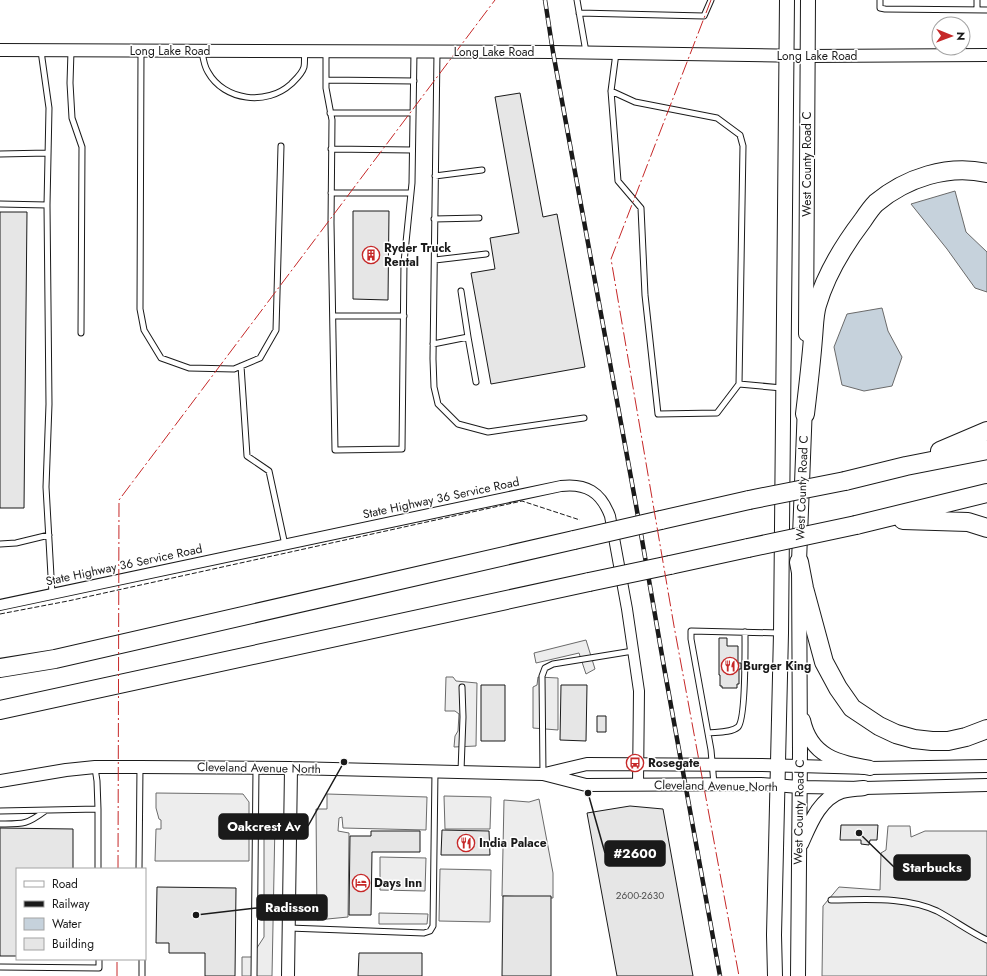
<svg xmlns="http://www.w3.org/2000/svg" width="987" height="976" font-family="Jost,sans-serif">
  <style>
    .parking { fill: #ededed; stroke: #6a6a6a }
    .water { fill: #c6d2dc; stroke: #6a6a6a }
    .building { fill: #e6e6e6; stroke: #1a1a1a }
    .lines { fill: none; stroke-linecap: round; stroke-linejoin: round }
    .service-casing { stroke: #1a1a1a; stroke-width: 7 }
    .minor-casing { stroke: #1a1a1a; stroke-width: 12 }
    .tertiary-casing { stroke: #1a1a1a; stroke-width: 14 }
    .secondary-casing { stroke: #1a1a1a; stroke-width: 16 }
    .motorway-casing { stroke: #1a1a1a; stroke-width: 20 }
    .service { stroke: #fff; stroke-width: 5 }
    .minor { stroke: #fff; stroke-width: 10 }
    .tertiary { stroke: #fff; stroke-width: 12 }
    .secondary { stroke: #fff; stroke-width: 14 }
    .motorway { stroke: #fff; stroke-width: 18 }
    .rail-casing { stroke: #1a1a1a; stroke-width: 4.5 }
    .rail { stroke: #fff; stroke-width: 3; stroke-dasharray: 9; stroke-linecap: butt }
    .motorway-bridge-casing { stroke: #1a1a1a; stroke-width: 20; stroke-linecap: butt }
    .motorway-bridge { stroke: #fff; stroke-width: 18 }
    .fence { stroke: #1a1a1a; stroke-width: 1; stroke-dasharray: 5 2; stroke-linecap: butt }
    .power { stroke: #c62828; stroke-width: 1; stroke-dasharray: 14 3 2 3; stroke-linecap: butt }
    .labels { text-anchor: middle; stroke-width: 3; stroke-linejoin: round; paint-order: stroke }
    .number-label { font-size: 10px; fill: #4d4d4d }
    .street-label { font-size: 12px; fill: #1a1a1a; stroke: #fff }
    .poi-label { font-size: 12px; font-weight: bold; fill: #1a1a1a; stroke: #fff; text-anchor: start }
    .leader { fill: none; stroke: #1a1a1a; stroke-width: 1.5 }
    .callout-dot { fill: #1a1a1a; stroke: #fff; stroke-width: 1.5 }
    .callout { fill: #1a1a1a; stroke: #1a1a1a; stroke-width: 1.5 }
    .callout-label { font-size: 13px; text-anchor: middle; font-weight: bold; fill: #fff }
  </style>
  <rect width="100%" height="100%" fill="#fff"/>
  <path class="parking" d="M586 640 595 669 586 674 579 653 536 663 534 653Z
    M446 677H453L456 681 477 683 476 746 454 747 455 736 458 731 459 714 455 711H445Z
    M538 677 558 678V730L533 728V687L537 685Z
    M156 793 243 794 249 802V861H155L156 829H161V820L159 819 156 808Z
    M327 794 427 797 426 830 343 828 342 817 339 818 338 831 349 833 348 917 317 920 316 809H327Z
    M444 796 491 797 490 829H445Z
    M539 799 553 873V898L502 896 504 800 529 802Z
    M264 822H275L272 976H242V957H251L264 937Z
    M888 826H910L911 837 925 831H987V976H822L823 906 839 887 880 890 881 853 886 850Z
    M380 857 426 858 425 891 380 890Z
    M440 869 491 870 490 922 439 921Z
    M379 913 428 914 427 924H379Z"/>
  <path class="water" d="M955 191 966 232 987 252V292L975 288 947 249 911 204Z
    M882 308 888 331 902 357 892 386 864 391 842 385 834 347 847 314Z"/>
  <path class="building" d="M520 93 543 217 557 214 585 367 491 384 471 273 495 269 490 238 519 233 495 97Z
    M353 211H389L388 300 353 299Z
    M0 212H27L24 508H0Z
    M719 638H727V646H738V663H741V669H739V684H737V688H722V686H720V675H719Z
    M481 685H505V741H481Z
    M561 685H587L586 741 560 740Z
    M597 716H606V732H597Z
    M630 806 663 809 693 976H617L587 813Z
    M841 825H878L877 840H870L869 845 861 844V840H840Z
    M0 828 73 829V869H17V956H0Z
    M442 830 489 831 490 855H441Z
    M371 831H420V852H372L371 915H349L350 836H371Z
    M157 887 236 888 235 976H205V953H169V943H156Z
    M503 896H551V976H502Z
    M359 953H422V976H358Z"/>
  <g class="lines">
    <defs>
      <path id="service" d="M577 0 586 52
        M880 0V8L885 9 987 10
        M977 0V10
        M579 13 704 16 711 0
        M41 51 49 108 47 205 49 404 46 487 52 594
        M71 51 70 83 72 118 82 147 81 333
        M141 51 140 309 144 330 161 358 189 368 234 369 260 358 276 330 281 146
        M202 51C203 58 204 66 208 72 224 101 267 106 291 84 296 79 302 74 304 67 305 62 304 56 305 52
        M326 51V88L332 120 331 223 335 450 402 449 404 262 412 183 414 52
        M437 52 433 359 434 387 438 404 458 424 488 432 584 418
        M616 53 611 91 618 181 641 208 645 295 658 414 717 413 739 384 782 388
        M326 80 414 81
        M611 91 635 102 717 118 740 135 743 146 739 384
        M330 113H413
        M331 149 412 150
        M0 154 48 153
        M435 176 482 170
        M331 193H411
        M0 204 47 205
        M434 219 479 218
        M435 260 486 254
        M461 291 468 337
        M333 316H404
        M433 344 468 337 476 382
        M241 366 247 456 269 471 285 545
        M0 544 16 543 49 535
        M708 733C717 732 731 733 738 727 746 719 745 647 745 632
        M461 771 463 717 462 687
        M543 774 542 676 545 668 553 664 633 651
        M714 784 711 750 691 639V631L780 633
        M98 809V869
        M0 811 98 809 97 781 95 768
        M0 824C23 824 26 825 45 811
        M139 869 140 767
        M831 900C865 900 904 896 937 911 954 920 970 932 987 940
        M289 928 424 933 430 931 433 926 435 771
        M0 967 99 968V959
        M142 976V959
        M254 976 256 768"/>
      <path id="minor" d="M0 605 561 486C586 483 601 492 610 516L627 609 639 691 638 785"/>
      <path id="tertiary" d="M0 50 553 52 808 56 987 55
        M545 774 587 764 762 765 870 768 987 766
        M0 781 66 770 95 767H140L291 768 543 774 586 785 761 784 799 787 864 788 987 785
        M288 976 291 768"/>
      <path id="secondary" d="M806 334 808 0
        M803 720C811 757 838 762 870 768
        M801 844C810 824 819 799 842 791 849 789 857 789 864 788
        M775 976 774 935 781 633 787 0
        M798 976 800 753 799 562 805 405"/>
      <path id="motorway" d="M805 414C808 389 811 364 813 338 814 328 814 315 817 305 826 274 844 245 863 220 867 214 871 208 876 203 906 178 948 164 987 173
        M940 451 987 431
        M845 481 906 466 987 450
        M661 520 749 500
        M903 520 968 522 987 528
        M856 525 987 493
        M799 562 804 588 824 662 838 688 852 708 879 726 896 734 914 739 932 741H948L966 737 987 729
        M670 565 748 548
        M0 668 55 659 574 540
        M0 710 589 582"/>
    </defs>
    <use href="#service" class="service-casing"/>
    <use href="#minor" class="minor-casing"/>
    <use href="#tertiary" class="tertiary-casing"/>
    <use href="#secondary" class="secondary-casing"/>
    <use href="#motorway" class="motorway-casing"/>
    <use href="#service" class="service"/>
    <use href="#minor" class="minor"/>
    <use href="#tertiary" class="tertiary"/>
    <use href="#secondary" class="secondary"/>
    <use href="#motorway" class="motorway"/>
    <defs>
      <path id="rail" d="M545 0 553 52 636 505 664 667 720 976"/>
    </defs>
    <use href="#rail" class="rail-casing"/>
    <use href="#rail" class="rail"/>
    <defs>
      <path id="motorway-bridge" d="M749 500 845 481
        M574 540 661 520
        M748 548 856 525
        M589 582 670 565"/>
    </defs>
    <use href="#motorway-bridge" class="motorway-bridge-casing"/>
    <use href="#motorway-bridge" class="motorway-bridge"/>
    <path class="fence" d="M0 614 68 601 522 501 580 520"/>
    <path class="power" d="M711 0 611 259 674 626 739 976
      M118 869 119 500 495 0
      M117 976V959"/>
  </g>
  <defs>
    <symbol id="building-ring" viewBox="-11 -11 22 22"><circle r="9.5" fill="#fff" stroke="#c62828" stroke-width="1.5"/><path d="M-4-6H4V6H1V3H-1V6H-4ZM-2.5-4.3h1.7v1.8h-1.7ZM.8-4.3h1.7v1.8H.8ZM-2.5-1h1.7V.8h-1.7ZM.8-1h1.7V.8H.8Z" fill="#c62828"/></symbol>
    <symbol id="restaurant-ring" viewBox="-11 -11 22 22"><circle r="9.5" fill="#fff" stroke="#c62828" stroke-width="1.5"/><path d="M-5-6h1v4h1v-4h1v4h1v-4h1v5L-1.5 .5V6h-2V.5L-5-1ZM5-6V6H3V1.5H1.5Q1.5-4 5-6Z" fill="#c62828"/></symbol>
    <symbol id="bus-ring" viewBox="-11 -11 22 22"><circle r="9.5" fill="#fff" stroke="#c62828" stroke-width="1.5"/><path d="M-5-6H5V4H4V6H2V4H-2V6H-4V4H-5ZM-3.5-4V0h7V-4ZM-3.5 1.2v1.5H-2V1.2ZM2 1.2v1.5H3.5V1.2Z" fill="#c62828"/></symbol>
    <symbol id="hotel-ring" viewBox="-11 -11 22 22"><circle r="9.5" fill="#fff" stroke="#c62828" stroke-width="1.5"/><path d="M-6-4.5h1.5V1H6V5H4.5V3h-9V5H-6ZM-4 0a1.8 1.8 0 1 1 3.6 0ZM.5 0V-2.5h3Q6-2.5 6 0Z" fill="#c62828"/></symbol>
  </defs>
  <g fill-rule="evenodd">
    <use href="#building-ring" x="361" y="245" width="20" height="20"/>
    <use href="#restaurant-ring" x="720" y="656" width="20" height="20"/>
    <use href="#bus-ring" x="625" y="753" width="20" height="20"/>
    <use href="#restaurant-ring" x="456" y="833" width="20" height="20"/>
    <use href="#hotel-ring" x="351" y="873" width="20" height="20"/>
  </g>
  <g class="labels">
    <g class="number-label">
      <text x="640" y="899">2600-2630</text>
    </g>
    <g class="street-label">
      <text x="170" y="55">Long Lake Road</text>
      <text x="494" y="56">Long Lake Road</text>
      <text x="817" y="60">Long Lake Road</text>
      <text transform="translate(807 164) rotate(-90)" y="4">West County Road C</text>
      <text transform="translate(802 488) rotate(-88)" y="4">West County Road C</text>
      <text transform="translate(441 498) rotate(-12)" y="4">State Highway 36 Service Road</text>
      <text transform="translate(124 565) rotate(-12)" y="4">State Highway 36 Service Road</text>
      <text transform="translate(259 768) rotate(1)" y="4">Cleveland Avenue North</text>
      <text transform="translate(716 786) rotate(1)" y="4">Cleveland Avenue North</text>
      <text transform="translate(799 812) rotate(-89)" y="4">West County Road C</text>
    </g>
    <g class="poi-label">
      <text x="384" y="252">Ryder Truck<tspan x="384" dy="14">Rental</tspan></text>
      <text x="743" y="670">Burger King</text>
      <text x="648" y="767">Rosegate</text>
      <text x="479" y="847">India Palace</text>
      <text x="374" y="887">Days Inn</text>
    </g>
  </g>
  <path class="leader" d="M344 762L308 826M588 793L605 853M859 833L894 867M196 915L257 908"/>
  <g class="callout-dot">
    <circle cx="344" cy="762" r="4"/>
    <circle cx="588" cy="793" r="4"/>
    <circle cx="859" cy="833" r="4"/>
    <circle cx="196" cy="915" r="4"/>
  </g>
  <g class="callout">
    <rect x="219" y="814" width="89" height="25" rx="4"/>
    <rect x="605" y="841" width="60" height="25" rx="4"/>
    <rect x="894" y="855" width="76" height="25" rx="4"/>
    <rect x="257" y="895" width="70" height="25" rx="4"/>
  </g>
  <g class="callout-label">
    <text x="264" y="831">Oakcrest Av</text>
    <text x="635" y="858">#2600</text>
    <text x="932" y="872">Starbucks</text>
    <text x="292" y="912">Radisson</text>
  </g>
  <rect x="16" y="868" width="130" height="92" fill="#ffffff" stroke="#a3a3a3"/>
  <rect x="24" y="881" width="20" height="6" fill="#ffffff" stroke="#a3a3a3"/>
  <text x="52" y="888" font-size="12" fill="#1a1a1a">Road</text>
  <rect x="24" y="901" width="20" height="6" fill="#1a1a1a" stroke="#a3a3a3"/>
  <text x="52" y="908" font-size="12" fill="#1a1a1a">Railway</text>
  <rect x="24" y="918" width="20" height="12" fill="#c6d2dc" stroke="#a3a3a3"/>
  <text x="52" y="928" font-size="12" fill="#1a1a1a">Water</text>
  <rect x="24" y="938" width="20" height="12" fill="#e6e6e6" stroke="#a3a3a3"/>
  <text x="52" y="948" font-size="12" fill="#1a1a1a">Building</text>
  <g transform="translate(951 36) rotate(91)"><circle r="19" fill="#ffffff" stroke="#a3a3a3"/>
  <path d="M0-3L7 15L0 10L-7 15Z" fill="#c62828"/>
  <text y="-6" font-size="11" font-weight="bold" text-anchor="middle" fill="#1a1a1a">N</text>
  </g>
</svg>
